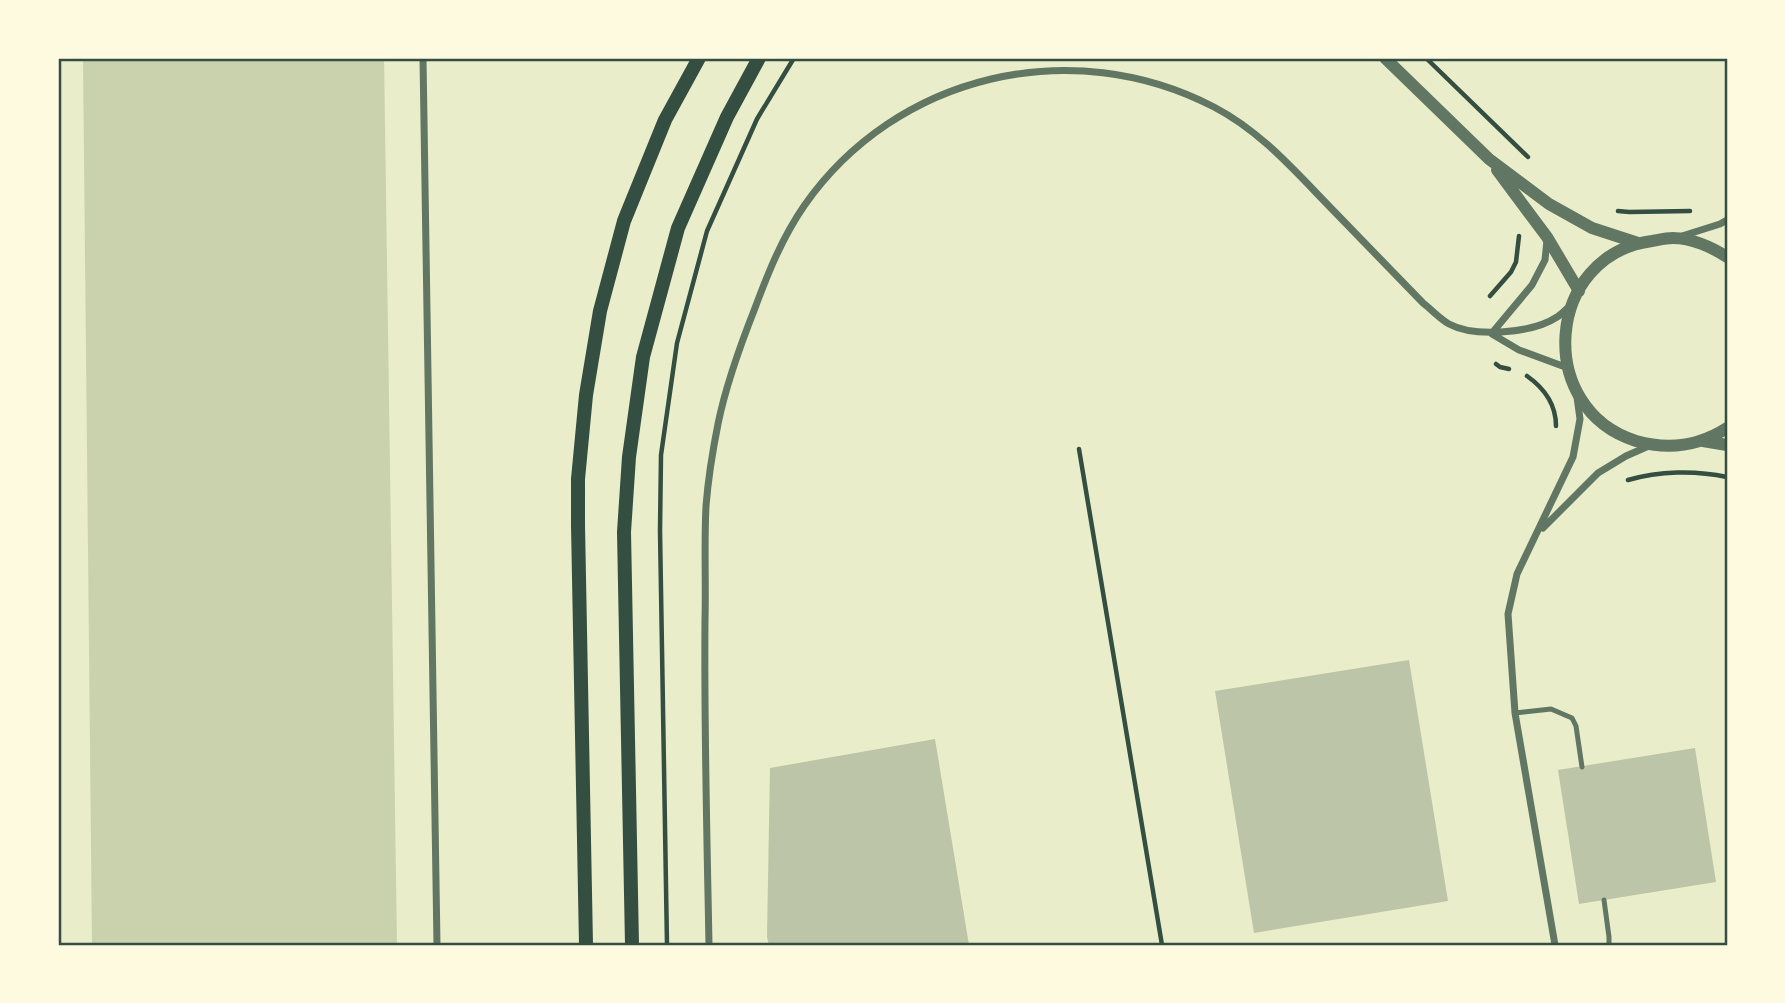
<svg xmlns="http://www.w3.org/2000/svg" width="1785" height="1003" font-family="Lora,serif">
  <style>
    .green { fill: #cad2ad }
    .building { fill: #bcc5a7 }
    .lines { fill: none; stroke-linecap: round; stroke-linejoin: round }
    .path { stroke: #344e41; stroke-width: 4.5 }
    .service { stroke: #617663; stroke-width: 5 }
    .minor { stroke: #617663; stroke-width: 7 }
    .tertiary { stroke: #617663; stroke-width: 12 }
    .secondary { stroke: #344e41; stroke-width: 14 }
    .neatline { fill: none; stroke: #344e41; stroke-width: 2.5 }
  </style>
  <rect width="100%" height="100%" fill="#e9edc9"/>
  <path class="green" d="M83 58H384L397 945H92Z"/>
  <path class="building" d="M1409 660 1448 901 1254 933 1215 691Z
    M935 739 969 945H769L767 937 770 768Z
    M1695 748 1716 882 1579 904 1558 770Z"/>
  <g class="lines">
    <path class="path" d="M1426 58 1528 157
      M1618 211 1629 212 1690 211
      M1490 296 1511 272 1516 262 1519 236
      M1496 364 1500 367 1509 369
      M1527 376C1544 388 1556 404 1556 426
      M1079 449 1162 945
      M1628 480C1659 471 1695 470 1727 477
      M667 945 660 531 661 455 677 343 707 231 757 119 794 58"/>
    <path class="service" d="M1515 713 1551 709 1572 718 1576 726 1582 767
      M1604 900 1609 937V945"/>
    <path class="minor" d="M423 58 437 945
      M1682 236 1720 224 1727 220
      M1492 333 1532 285 1545 260 1547 240
      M1492 334 1519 350 1568 368
      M1543 528 1598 473 1626 456 1651 445
      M709 945C707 837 704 728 705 620 706 582 704 544 706 506 708 481 713 449 718 424 726 384 740 346 755 308 768 273 782 238 804 206 896 74 1072 33 1214 107 1260 131 1293 169 1328 205 1360 238 1392 271 1423 303 1432 310 1440 319 1449 324 1475 338 1533 333 1557 317 1562 314 1566 309 1570 306
      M1555 945 1515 713 1508 614 1517 574 1573 457 1580 419 1577 397"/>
    <path class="tertiary" d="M1385 58 1489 159 1549 204 1592 228 1638 243
      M1497 170 1547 237 1579 291
      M1727 257C1712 247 1691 238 1673 238 1666 238 1658 240 1652 241 1545 255 1534 409 1636 441 1668 450 1699 446 1727 428
      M1703 441 1727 445"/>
    <path class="secondary" d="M586 945 578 525V479L586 395 600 311 624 221 665 120 699 58
      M632 945 624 532 629 457 643 357 678 228 727 117 759 58"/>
  </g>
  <rect width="1785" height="1003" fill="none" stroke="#fefae0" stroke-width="119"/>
  <rect x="60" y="60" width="1666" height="884" class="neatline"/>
</svg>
